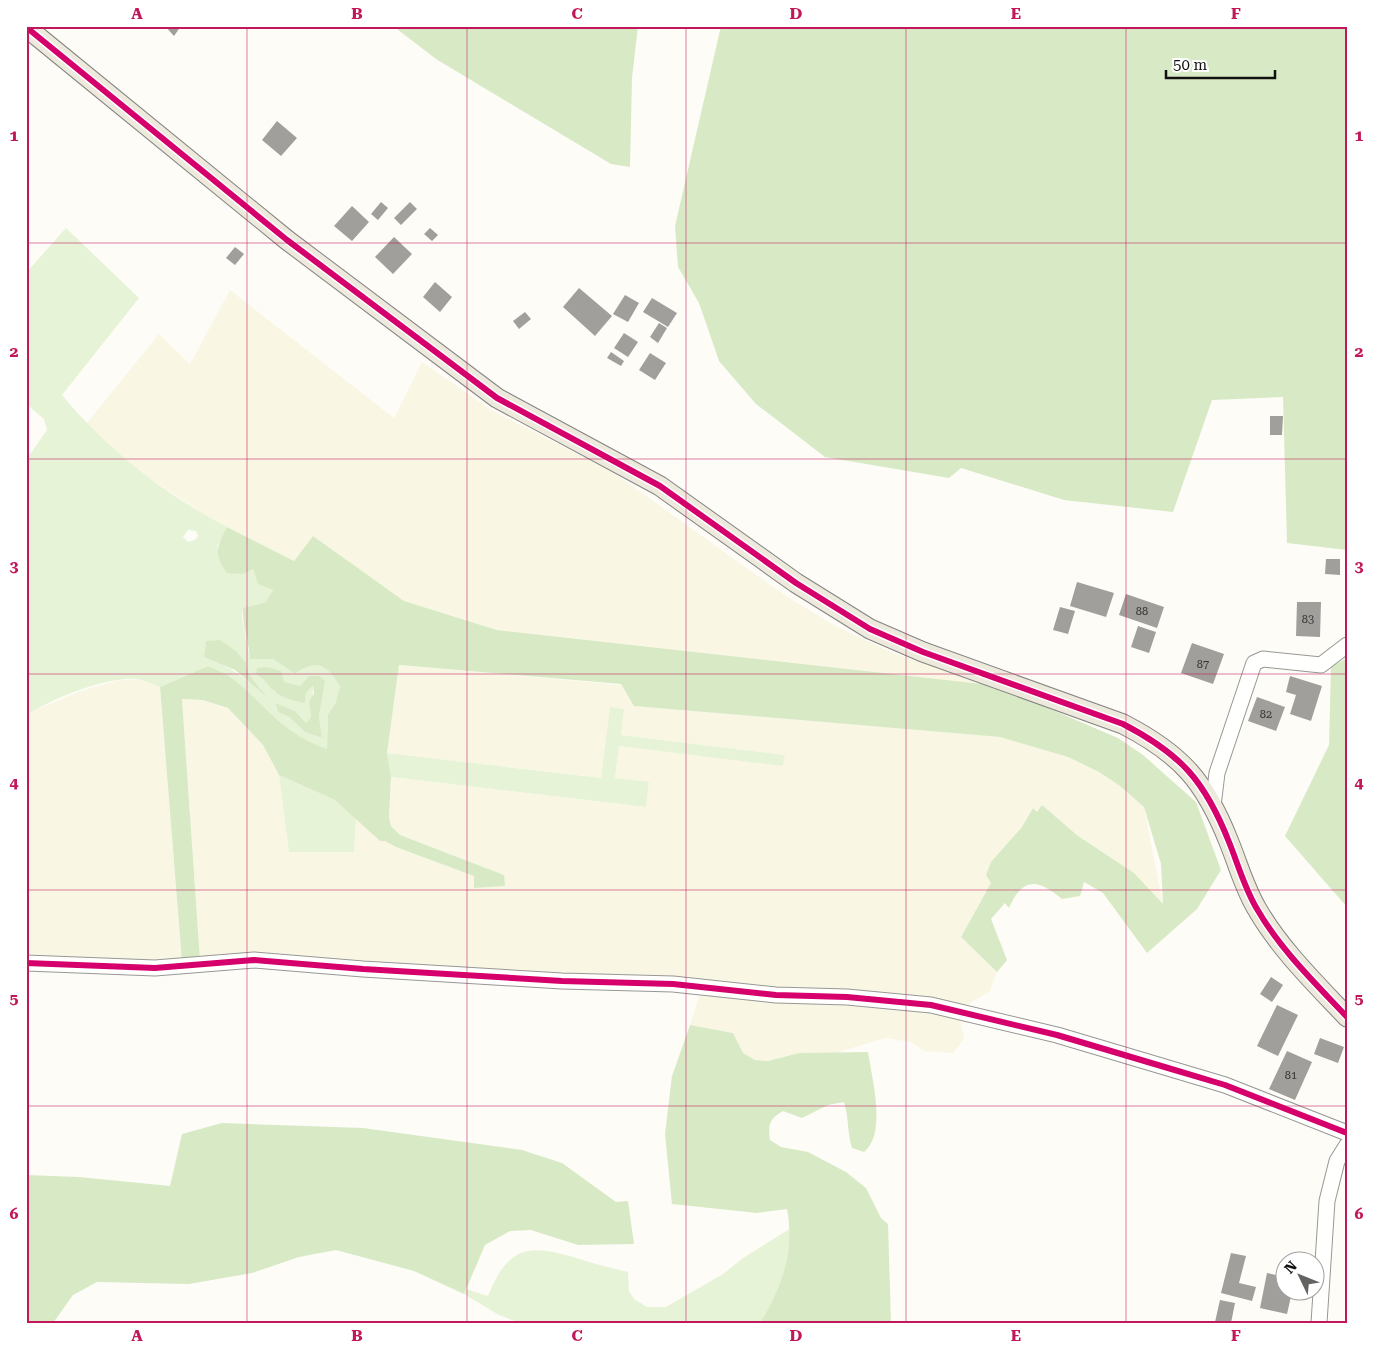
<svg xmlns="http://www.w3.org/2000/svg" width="1373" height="1349" font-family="'Roboto Serif',serif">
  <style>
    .farmland { fill: #f9f7e4 }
    .green { fill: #e7f3d7; fill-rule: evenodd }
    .forest { fill: #d8eac5 }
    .building { fill: #a19f9c }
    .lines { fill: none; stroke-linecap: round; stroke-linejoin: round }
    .minor-casing { stroke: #979795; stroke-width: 17 }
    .major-casing { stroke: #858482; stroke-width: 21 }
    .minor { stroke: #fffffe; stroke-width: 15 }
    .major { stroke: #ede9dc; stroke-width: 19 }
    .cycleway-casing { stroke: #fff; stroke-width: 9 }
    .cycleway { stroke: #d6006c; stroke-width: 6 }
    .grid { fill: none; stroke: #c2185b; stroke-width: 1; stroke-opacity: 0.55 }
    .labels { text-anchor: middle; stroke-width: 5; stroke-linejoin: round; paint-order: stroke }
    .number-label { font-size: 11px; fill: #353434 }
    .neatline { fill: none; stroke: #c2185b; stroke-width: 2 }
    .grid-label { font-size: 16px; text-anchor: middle; font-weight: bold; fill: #c2185b }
  </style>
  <rect width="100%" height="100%" fill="#fdfcf7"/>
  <path class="farmland" d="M230 290 394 418 422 362 493 411 614 473 783 594 832 624 893 653 991 685 497 630 404 601 313 536 294 561 211 519 137 470 86 424 159 334 190 364Z
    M398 665 621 685 635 706 1000 737 1030 744 1068 757 1099 772 1120 786 1144 807 1163 904 1088 871 1033 808 961 937 997 972 990 991 965 1006 200 960 182 699 203 700 228 708 263 745 279 775 289 852H354L356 818 380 841H385L396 847 475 876 474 888 504 875 400 835 391 826 389 817 391 777 645 807 649 783 615 778 619 746 783 765 785 755 620 735 610 707 602 778 387 753Z
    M138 679 160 687 182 962 26 958V717L37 709 81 691 115 681Z
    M701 990 959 1013 964 1039 953 1053 924 1051 911 1042 885 1038 836 1053H799L768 1061 755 1060 743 1053 733 1033 690 1025Z"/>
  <path class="green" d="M66 228 139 298 62 395C107 449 164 494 227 527L217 547 253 569 258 584 273 590 267 602 243 608 242 618 250 659H273L295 674C317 658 328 665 340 687L335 704 328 714 327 750 309 743 287 729 231 677 208 666 160 687C153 685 145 680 137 679 108 676 49 699 26 716V460L47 430 44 419 26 404V273ZM188 530 196 531 198 536 195 540 188 542 183 537ZM246 663 249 674 262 690C247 683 237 671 221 664ZM309 676 322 692 319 716 322 738 305 732 289 717 278 712 275 704 295 711 306 723 311 718C309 704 314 696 313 684L306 693 305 703 274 692 267 680 300 686Z
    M610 707 624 709 621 735 785 755 783 766 619 746 615 778 649 782 646 807 391 777 387 753 601 778Z
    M279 775 335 800 356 818 354 852H289Z
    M791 1228C787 1269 782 1287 760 1323H520L499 1315 464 1294 466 1289 488 1296C510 1241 533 1245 583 1260 598 1265 613 1268 628 1272L629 1291 634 1299 647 1307H666L723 1274 743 1258Z"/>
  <path class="forest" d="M393 26H638L632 78 630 167 611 164 436 59Z
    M721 26H1347V550L1287 543 1283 397 1212 400 1173 512 1064 500 961 468 949 478 825 457 756 404 719 361 699 303 678 267 675 226Z
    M227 527 294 561 313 536 404 601 497 630 991 685 1010 692 1118 738 1143 755 1196 802 1221 870 1197 909 1147 953 1103 893 1084 882 1080 896 1062 899C1038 879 1023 876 1009 908L1005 903 991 919 1007 960 997 972 961 937 991 883 986 875 991 862 1022 827 1033 808 1037 812 1042 805 1078 836 1134 873 1163 904 1161 864 1144 807 1120 786 1099 772 1068 757 1000 737 634 706 621 684 399 665 387 753 391 777 389 817 391 826 400 835 504 875 505 886 474 888V876L396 847 385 841H380L335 800 279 775 263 745 228 708 203 700 182 699 200 960 182 962 160 687 208 666C216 670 226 673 232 678 267 706 282 734 327 749L328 714 335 704 340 687C328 665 317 658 295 674L273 659H250C249 642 242 625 243 608L266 602 273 590 258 584 253 569 243 574 227 573C213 554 217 546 227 527Z
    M220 640 236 651 246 663 249 674 267 697 235 670 204 657 206 641Z
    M1347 658V907L1285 836 1329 745 1331 667Z
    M267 667 281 671 284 682 300 686 309 676H319L325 681 319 716 322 738 305 732 289 717 278 712 275 703 295 711 306 723 311 717 309 702 314 693 313 685 306 693 305 703C296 701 281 698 274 691 265 683 269 682 256 674L257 668Z
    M690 1025 733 1033 743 1053 755 1060 768 1061 799 1053 868 1052C872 1079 887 1133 864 1152L852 1148C847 1132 849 1117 844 1102L828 1105 802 1118 783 1111C769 1119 768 1125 770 1140L781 1147 808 1152 846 1172 866 1188 881 1218 888 1224 891 1323H760C782 1287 795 1251 787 1209L757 1213 672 1204 665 1134 672 1076Z
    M222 1123 363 1128 522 1150 562 1163 616 1202 628 1201 634 1244 578 1245 531 1230 510 1231 485 1245 464 1294 414 1271 336 1250 299 1257 252 1273 189 1284 97 1282 73 1295 53 1323H26V1175L79 1177 170 1186 182 1134Z"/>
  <path class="building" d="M165 26H181L174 36Z
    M277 121 297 138 281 156 262 140Z
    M381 202 388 208 378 220 371 214Z
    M410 202 417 209 401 225 394 218Z
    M352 206 369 222 352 241 334 226Z
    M430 228 438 235 432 241 424 234Z
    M394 237 412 254 393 274 375 257Z
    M235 247 244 254 235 265 226 258Z
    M435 282 452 297 440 312 423 297Z
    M579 288 612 316 595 336 563 307Z
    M625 295 639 303 628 322 613 314Z
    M652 298 677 313 668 327 643 312Z
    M525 312 531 319 519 329 513 321Z
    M659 323 667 328 658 343 650 337Z
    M624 333 638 342 628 357 614 348Z
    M611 352 624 361 621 366 607 358Z
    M650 353 666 363 655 380 639 370Z
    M1270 416H1283L1282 435H1270Z
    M1326 559H1340V575L1325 574Z
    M1077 582 1114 593 1106 617 1070 606Z
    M1126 594 1164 607 1157 628 1119 615Z
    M1297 602H1321L1320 637 1296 636Z
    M1060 607 1075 611 1068 634 1053 630Z
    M1138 626 1156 632 1149 653 1131 647Z
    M1192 643 1224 654 1213 684 1181 673Z
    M1290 676 1322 686 1311 721 1290 714 1296 695 1286 692Z
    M1257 697 1285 707 1276 731 1248 721Z
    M1271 977 1283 985 1272 1002 1260 994Z
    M1277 1005 1298 1015 1278 1056 1257 1046Z
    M1320 1038 1344 1047 1338 1063 1314 1054Z
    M1287 1051 1312 1062 1295 1100 1269 1089Z
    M1231 1253 1246 1256 1239 1283 1256 1287 1252 1301 1221 1293Z
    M1267 1273 1286 1277V1292H1292L1287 1314 1260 1308Z
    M1220 1300 1235 1303 1231 1323 1215 1322Z"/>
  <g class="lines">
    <defs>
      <path id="minor" d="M1213 806 1217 773 1254 663 1263 659 1321 665 1347 645
        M26 963 155 968 254 960 363 969 562 981 673 984 776 995 847 997 931 1005 1057 1035 1168 1068 1225 1085 1347 1133
        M1319 1323 1327 1201 1337 1161 1347 1145"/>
      <path id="major" d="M26 27 287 240 497 398 660 486 796 583 870 629 923 652 1123 724C1181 754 1205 781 1229 842 1238 864 1244 887 1257 909 1280 949 1315 983 1347 1017"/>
    </defs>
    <use href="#minor" class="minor-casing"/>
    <use href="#major" class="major-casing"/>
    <use href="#minor" class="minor"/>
    <use href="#major" class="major"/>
    <defs>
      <path id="cycleway" d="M26 27 287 240 497 398 660 486 796 583 870 629 923 652 1123 724C1181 754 1205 781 1229 842 1238 864 1244 887 1257 909 1280 949 1315 983 1347 1017
        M26 963 155 968 254 960 363 969 562 981 673 984 776 995 847 997 931 1005 1057 1035 1168 1068 1225 1085 1347 1133"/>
    </defs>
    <use href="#cycleway" class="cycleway-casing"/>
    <use href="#cycleway" class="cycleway"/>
  </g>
  <path class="grid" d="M247 26V1323M467 26V1323M686 26V1323M906 26V1323M1126 26V1323M26 243H1347M26 459H1347M26 674H1347M26 890H1347M26 1106H1347"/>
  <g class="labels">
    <g class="number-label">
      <text x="1142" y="615">88</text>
      <text x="1308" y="623">83</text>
      <text x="1203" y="668">87</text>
      <text x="1266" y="718">82</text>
      <text x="1291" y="1079">81</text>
    </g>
  </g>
  <rect width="1373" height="1349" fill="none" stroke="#ffffff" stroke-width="55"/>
  <g transform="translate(1300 1276) rotate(313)"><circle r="24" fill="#ffffff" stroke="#a0a0a0"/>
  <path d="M0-4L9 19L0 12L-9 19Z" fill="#646362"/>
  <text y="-8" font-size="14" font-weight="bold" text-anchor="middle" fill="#111111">N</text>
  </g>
  <path d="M1166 70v8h109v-8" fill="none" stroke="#111111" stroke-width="2.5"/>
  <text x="1173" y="70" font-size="15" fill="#111111" stroke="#ffffff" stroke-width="4" paint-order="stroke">50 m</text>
  <rect x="28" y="28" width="1318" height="1294" class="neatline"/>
  <g class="grid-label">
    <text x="137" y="19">A</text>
    <text x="357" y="19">B</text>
    <text x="577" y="19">C</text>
    <text x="796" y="19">D</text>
    <text x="1016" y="19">E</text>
    <text x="1236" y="19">F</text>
    <text x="14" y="141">1</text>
    <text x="1359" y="141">1</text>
    <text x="14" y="357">2</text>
    <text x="1359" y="357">2</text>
    <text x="14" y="572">3</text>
    <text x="1359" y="572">3</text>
    <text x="14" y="788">4</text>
    <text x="1359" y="788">4</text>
    <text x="14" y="1004">5</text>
    <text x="1359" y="1004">5</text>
    <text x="14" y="1219">6</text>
    <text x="1359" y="1219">6</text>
    <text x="137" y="1341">A</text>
    <text x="357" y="1341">B</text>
    <text x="577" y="1341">C</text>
    <text x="796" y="1341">D</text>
    <text x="1016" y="1341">E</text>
    <text x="1236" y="1341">F</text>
  </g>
</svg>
